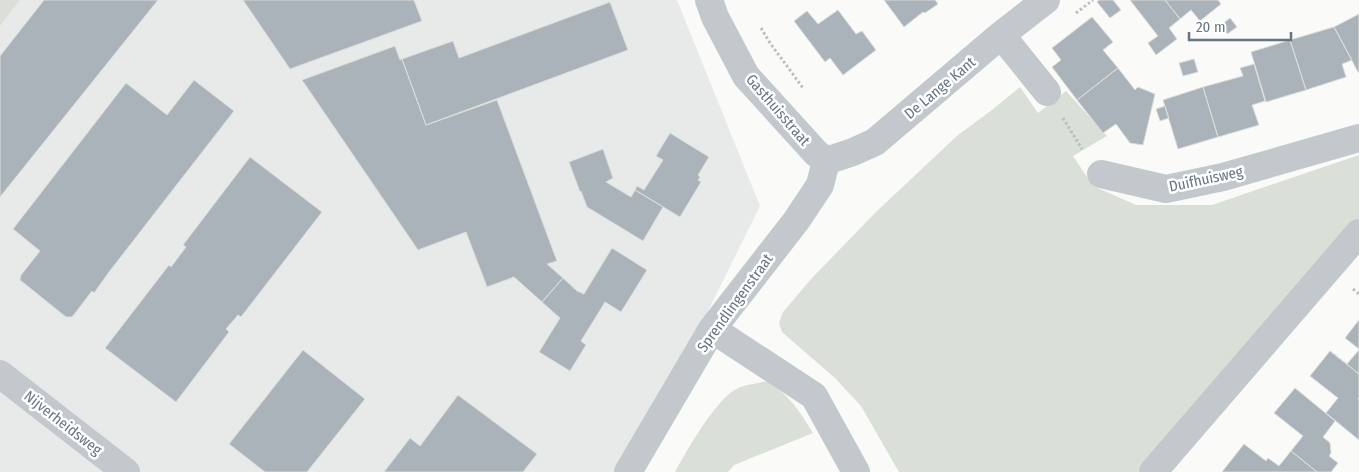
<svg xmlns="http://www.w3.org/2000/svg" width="1359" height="472" font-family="'Fira Sans Condensed',sans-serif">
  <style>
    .built { fill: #e8e9e9 }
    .green { fill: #dadfd7 }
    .building { fill: #aab3b9; stroke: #dcdcda }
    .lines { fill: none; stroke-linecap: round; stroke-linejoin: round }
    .path { stroke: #bbbfc2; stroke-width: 3; stroke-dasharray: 2.5 2.5; stroke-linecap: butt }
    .minor { stroke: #c3c8cc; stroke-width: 28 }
    .labels { text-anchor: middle; stroke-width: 5; stroke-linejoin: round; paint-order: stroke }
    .street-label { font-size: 15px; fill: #657683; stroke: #fff }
  </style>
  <rect width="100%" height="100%" fill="#fafaf8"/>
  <path class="built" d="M0 0H677L760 206 628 472H0Z"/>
  <path class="green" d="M0 0H20L0 26Z
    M1020 87 1038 113 1066 91 1107 136 1073 156 1093 186 1136 205H1212L1359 155V218L1252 338 1138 472H899L861 406 835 378 782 332 779 323 783 312 812 278 877 211 958 135 992 110Z
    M767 381C790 396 799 410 813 433L734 465 728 472H675C687 451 718 394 741 387 749 384 759 383 767 381Z"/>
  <path class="building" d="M44 0H158L0 197V56Z
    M243 0H414L422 21 290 69Z
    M884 0H935L938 4 925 13 923 12 904 27Z
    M1099 0H1113L1121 10 1110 18 1097 2Z
    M1130 0H1165L1180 19 1169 28 1177 39 1156 55 1148 43 1158 36Z
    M1165 0H1218L1221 4 1200 21 1191 10 1180 19Z
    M610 2 628 50 426 125 402 59 453 41 459 58Z
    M838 10 856 34 862 31 876 50 843 75 830 58 825 62 794 21 807 11 818 24Z
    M1359 14V72H1358L1334 27Z
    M1092 17 1113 42 1103 50 1118 68 1077 100 1052 67 1061 60 1052 48Z
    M1230 18 1237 27 1227 34 1220 26Z
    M1334 27 1352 60 1342 64 1346 77 1306 90 1290 40Z
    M1290 40 1306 90 1266 102 1251 52Z
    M395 46 400 60 402 59 426 125 497 100 557 261 547 264 563 278 542 302 514 277 487 287 466 232 418 250 302 80Z
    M1194 59 1198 72 1183 76 1179 63Z
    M1254 64 1265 101 1252 105 1259 125 1218 137 1203 87 1243 76 1240 68Z
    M1118 68 1135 90 1138 87 1155 94 1143 145 1130 143 1116 124 1103 133 1077 100Z
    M194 80 234 111 109 272 94 293 92 291 72 317H66L20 280 21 275 40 251 13 229 126 83 167 115Z
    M1203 87 1218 137 1178 149 1163 100Z
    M1165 106 1169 118 1160 121 1156 109Z
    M670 133 709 157 698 175 700 177 698 180 701 182 680 217 635 190 637 186 644 190 663 160 656 156Z
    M603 149 613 178 606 182 631 197 635 190 663 207 643 241 587 207 581 191 580 192 569 162Z
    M250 157 322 212 241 317 238 315 226 329 229 332 176 402 105 348 169 265 171 267 186 247 183 245Z
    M612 248 647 270 621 312 605 302 581 341 586 345 570 371 539 352 560 318 542 302 563 278 577 291 584 294Z
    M1359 320V349L1345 338Z
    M303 350 365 399 307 472H265L229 444Z
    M1359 350V374L1330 351 1347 364Z
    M1330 351 1359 374V397L1358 399 1359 400V440L1326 413 1338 398 1310 376Z
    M1295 388 1335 421 1323 437 1330 443 1331 453 1329 456 1338 463 1331 472H1317L1291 451 1303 436 1274 413Z
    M458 395 537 454 523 472H384L410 438 420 446Z
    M1244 444 1266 461 1268 458 1279 466 1291 451 1317 472H1222Z"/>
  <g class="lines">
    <path class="path" d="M1076 13 1093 0
      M761 28 770 43 803 88
      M1063 118 1082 149
      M1353 289 1359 294"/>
    <path class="minor" d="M709 0 715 17 746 76 816 153 826 161
      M1001 35 1047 92
      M826 161 853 152 875 142 1001 35 1046 0
      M1101 174 1166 189 1223 177 1359 138
      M712 329 814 396 856 472
      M0 374 126 472
      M628 472 712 329 796 221 820 185 826 161
      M1153 472 1359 233"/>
  </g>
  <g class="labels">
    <g class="street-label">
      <text transform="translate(940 88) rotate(-40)" y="5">De Lange Kant</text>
      <text transform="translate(778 110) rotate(49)" y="5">Gasthuisstraat</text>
      <text transform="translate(1206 179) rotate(-12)" y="5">Duifhuisweg</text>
      <text transform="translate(735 303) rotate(-54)" y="5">Sprendlingenstraat</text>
      <text transform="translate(63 423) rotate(38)" y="5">Nijverheidsweg</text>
    </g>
  </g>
  <path d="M1189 32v8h102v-8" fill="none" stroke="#657683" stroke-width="2.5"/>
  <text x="1196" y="32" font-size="15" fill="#657683" stroke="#ffffff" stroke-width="4" paint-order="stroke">20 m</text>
</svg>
